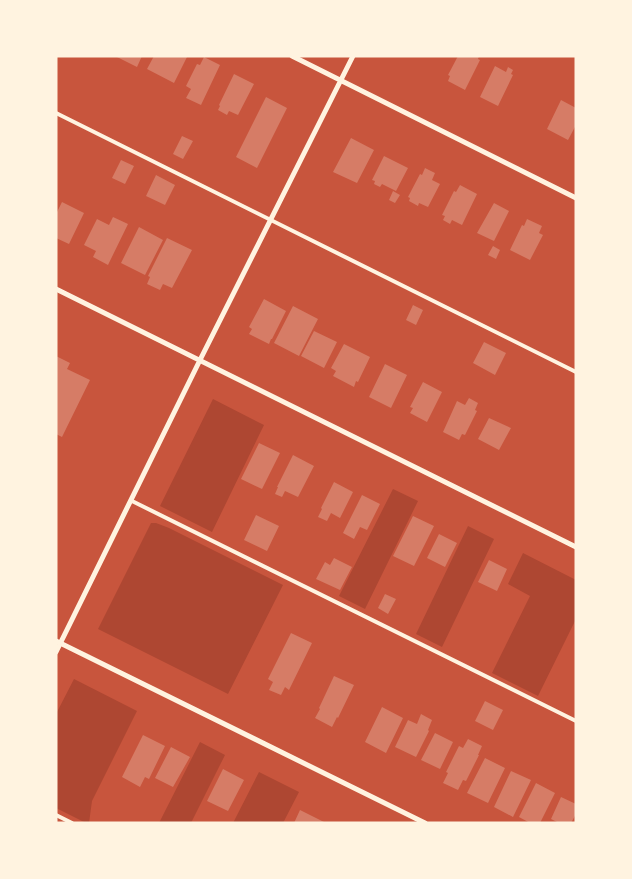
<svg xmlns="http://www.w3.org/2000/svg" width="632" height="879" font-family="Commissioner,sans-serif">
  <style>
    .green { fill: #ae4732 }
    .building { fill: #d67c66 }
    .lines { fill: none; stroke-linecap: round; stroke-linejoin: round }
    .service { stroke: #fff3e0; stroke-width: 4 }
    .minor { stroke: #fff3e0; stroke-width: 5 }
  </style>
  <rect width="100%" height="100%" fill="#c8553d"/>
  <path class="green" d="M213 399 264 425 212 532 160 506Z
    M393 489 418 501 365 609 339 596Z
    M151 523H156L169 528 283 585 228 694 98 629Z
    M468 526 494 539 442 647 416 634Z
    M523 553 576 580V619L538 696 492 673 530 596 508 584Z
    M74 679 137 711 92 801 89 823H86L56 808V714Z
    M200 742 225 755 191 823H159Z
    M259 772 299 792 283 823H233Z"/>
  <path class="building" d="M115 56H142L137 67Z
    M154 56H186L187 57 174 83 147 69Z
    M458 56H479L478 59 480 60 465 90 448 81 450 76 448 75Z
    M204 57 220 65 201 105 186 98 191 89 186 86 197 64 200 65Z
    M495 66 506 72 508 67 513 70 511 74 513 75 498 106 480 97Z
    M234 74 254 84 238 115 229 111 227 115 218 110 220 106 219 105Z
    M266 97 287 108 257 168 236 157Z
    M561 100 576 108V125L568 140 547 129Z
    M182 136 193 141 183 159 173 154Z
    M351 138 374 150 357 183 333 172Z
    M384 156 408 168 396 191 382 184 380 187 374 184 375 181 372 180Z
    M121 160 134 166 125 184 112 178Z
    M425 168 435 173 432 180 440 184 428 207 419 203 418 206 409 201 410 198 408 197 420 174 422 175Z
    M156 175 175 185 165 205 146 196Z
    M460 185 477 194 462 225 452 220 450 224 443 220 445 216 442 215 454 191 456 192Z
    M393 191 400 195 395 203 389 200Z
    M62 202 84 213 69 244 56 238V214Z
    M494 203 509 211 494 241 477 233Z
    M113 217 128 224 108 265 93 257 96 251 84 245 97 219 109 225Z
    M527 219 542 226 539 233 543 235 530 260 510 250 522 225 524 226Z
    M139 227 163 240 145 275 121 263Z
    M167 238 192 250 172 288 163 284 160 290 147 284 150 277 148 276Z
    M493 246 500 250 496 259 488 255Z
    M264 299 286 311 272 339H271L269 344 249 334 252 329 249 327Z
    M413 305 423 310 416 325 406 320Z
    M293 306 318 319 299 356 274 343Z
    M314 331 337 342 324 368 301 356Z
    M484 342 506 353 495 375 473 363Z
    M344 344 370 357 358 382 356 381 354 387 333 376 336 371 331 368Z
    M56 356 70 363 67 369 90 380 62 437 56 434Z
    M385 364 407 375 391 408 369 397Z
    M423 382 442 392 427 422 410 413 413 408 410 407Z
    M469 398 478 403 475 410 477 411 465 435 462 434 459 440 443 432 457 401 465 405Z
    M489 418 511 428 499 450 478 439Z
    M259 443 280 453 262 489 241 479Z
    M293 455 314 466 298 497 285 491 282 497 275 494 278 487H277Z
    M334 482 353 492 340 518 331 513 327 521 318 517 322 509 321 508Z
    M362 495 380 504 367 530 360 527 354 539 343 533Z
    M256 515 279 526 267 551 244 540Z
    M413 516 434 526 414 566 393 556Z
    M439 534 457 543 445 567 427 558Z
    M334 558 352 567 340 590 316 579 325 562 330 565Z
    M489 560 507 569 497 591 478 582Z
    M385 594 396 599 388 614 378 608Z
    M291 633 312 643 289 690 285 687 281 695 269 690 273 682 268 679Z
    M334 676 354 685 338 718 337 717 332 727 315 718 320 709 319 708Z
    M485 701 503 710 493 730 475 721Z
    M382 707 403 718 386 753 365 742Z
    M421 714 432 720 428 730 429 731 416 757 395 747 408 720 417 724Z
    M435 733 453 742 440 769 421 760Z
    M143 735 165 746 149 779 145 777 140 787 122 777Z
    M468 739 482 746 478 755H479L466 781 463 780 458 790 443 783 448 773 446 772 459 746 463 748Z
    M171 747 190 757 173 787 155 778Z
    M485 758 505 768 488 803 467 793Z
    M223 769 244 780 228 811 207 801Z
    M511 771 531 780 513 817 494 807Z
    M536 783 555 793 540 823H530L519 817Z
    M561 797 576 804V814L571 823H559L551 819Z
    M300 810 326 823H294Z"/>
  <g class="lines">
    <path class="service" d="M56 113 576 372
      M132 501 576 721
      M56 815 72 823"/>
    <path class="minor" d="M292 56 576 198
      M56 289 576 547
      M56 641 425 823
      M56 652 200 360 353 56"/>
  </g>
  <rect width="632" height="879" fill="none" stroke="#fff3e0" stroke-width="115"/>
</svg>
